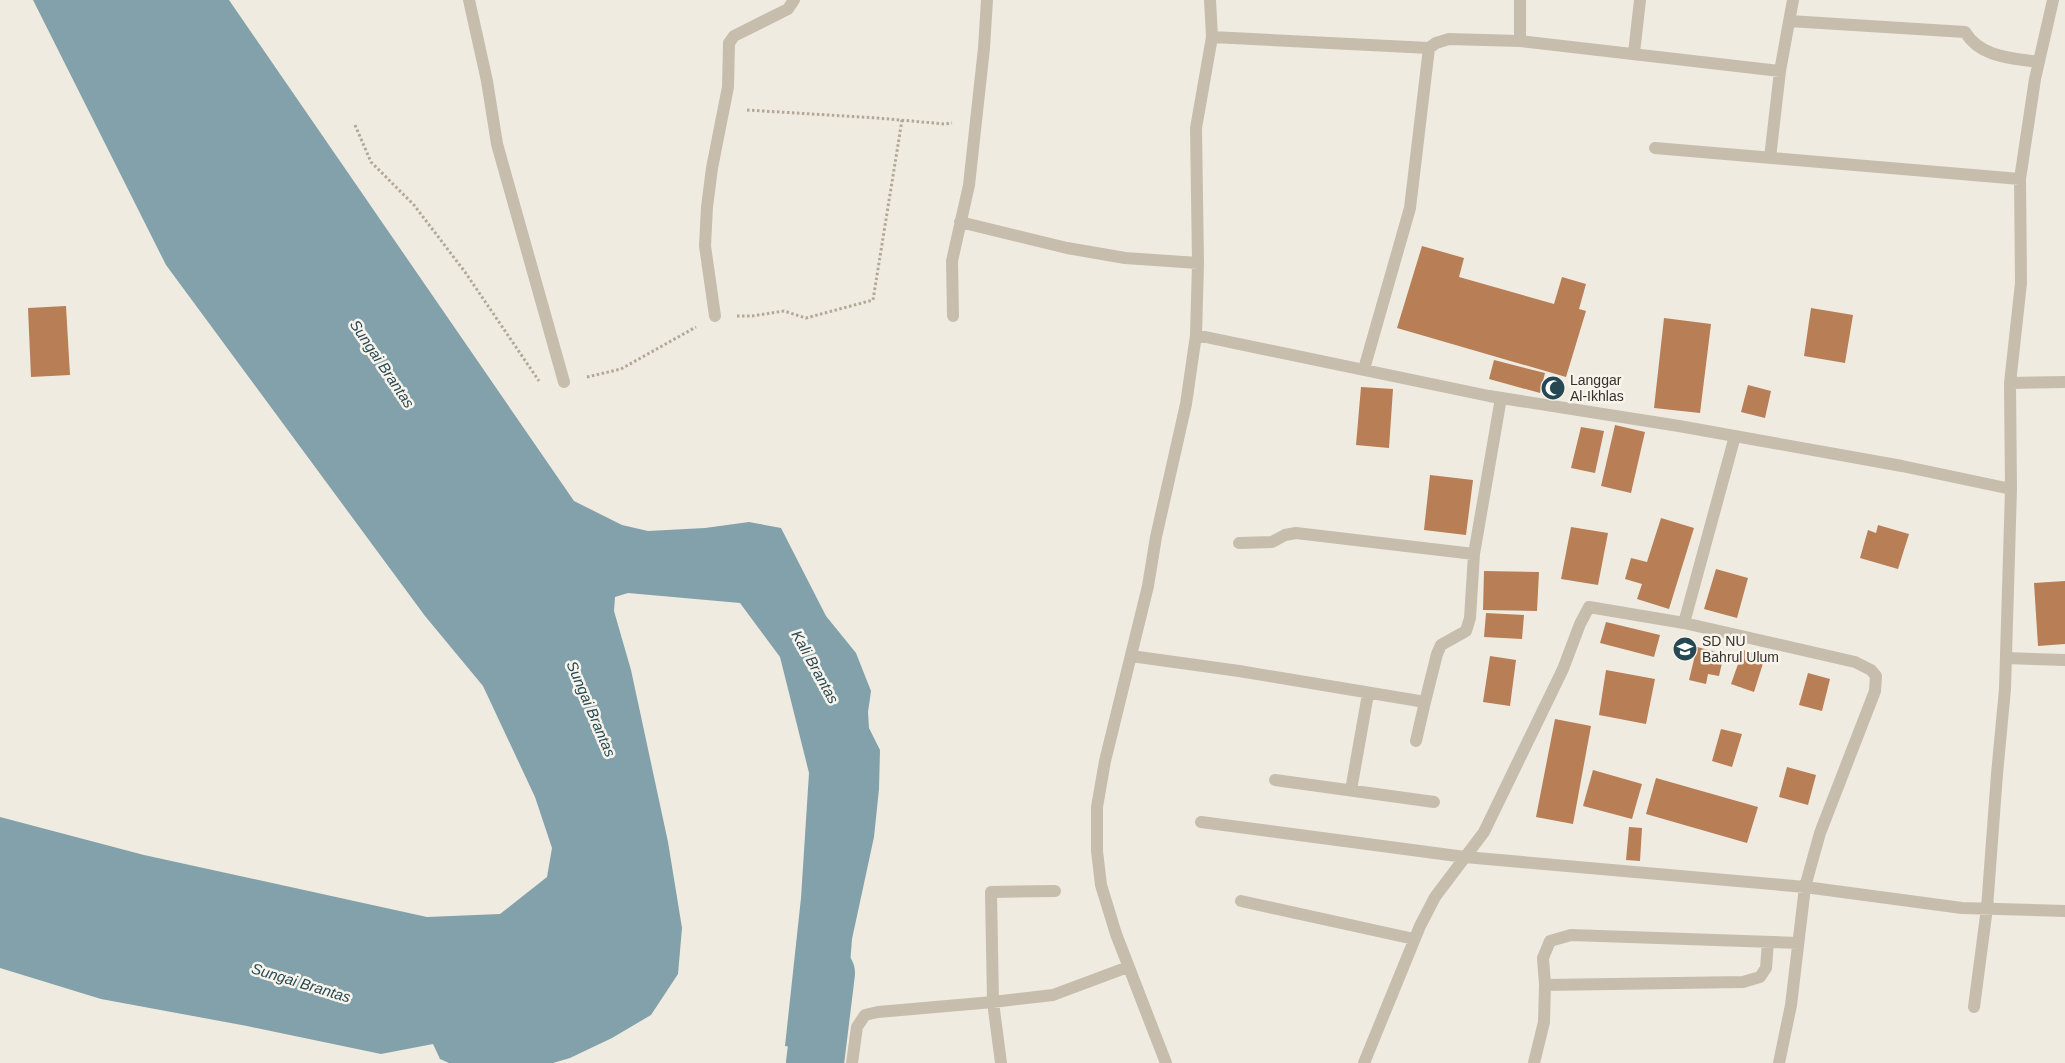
<svg xmlns="http://www.w3.org/2000/svg" width="2065" height="1063" font-family="Arial,sans-serif">
  <style>
    .water { fill: #82a1aa }
    .lines { fill: none; stroke-linecap: round; stroke-linejoin: round }
    .river { stroke: #82a1aa; stroke-width: 58 }
    .building { fill: #b87e56 }
    .path { stroke: #b3a897; stroke-width: 3; stroke-dasharray: 2.5 2.5; stroke-linecap: butt }
    .minor { stroke: #c7bdad; stroke-width: 12 }
    .labels { text-anchor: middle; stroke-width: 5; stroke-linejoin: round; paint-order: stroke }
    .poi-label { font-size: 14px; fill: #36302b; stroke: #f8f4ec; text-anchor: start }
    .water-label { font-size: 15px; font-style: italic; fill: #254853; stroke: #f8f4ec }
  </style>
  <rect width="100%" height="100%" fill="#f0ebe0"/>
  <path class="water" d="M33 0H229L574 501 622 525 648 531 705 528 749 522 781 528 826 616 856 653 871 691 868 712 869 728 880 750 879 789 874 837 852 939 843 1055 785 1046 801 898 809 773 780 657 740 603 628 593 615 597 614 611 631 670 668 842 682 928 678 974 651 1015 612 1038 570 1058 553 1063H449L440 1059 433 1044 381 1054 247 1026 101 999 0 968V817L144 855 427 917 500 914 547 877 552 848 535 797 483 686 425 616 166 265Z"/>
  <g class="lines">
    <path class="river" d="M815 1063 826 973"/>
  </g>
  <path class="building" d="M1422 246 1464 258 1459 277 1554 304 1562 277 1586 284 1579 309 1586 311 1566 377 1397 328Z
    M66 306 70 375 31 377 28 308Z
    M1811 308 1853 315 1845 363 1804 356Z
    M1664 318 1711 324 1700 413 1654 408Z
    M1494 360 1545 373 1540 393 1489 379Z
    M1748 385 1771 391 1765 418 1741 412Z
    M1361 387 1393 389 1389 448 1356 445Z
    M1615 425 1645 432 1631 493 1601 486Z
    M1581 427 1604 431 1595 473 1571 468Z
    M1430 475 1473 480 1466 535 1424 530Z
    M1661 518 1694 528 1669 609 1637 599 1642 584 1625 579 1631 558 1647 562Z
    M1878 525 1909 534 1898 569 1860 558 1868 530 1876 533Z
    M1571 527 1608 533 1598 585 1561 579Z
    M1716 569 1748 578 1737 618 1704 609Z
    M1484 571 1539 572 1537 611 1483 610Z
    M2065 581V644L2038 646 2034 583Z
    M1486 613 1524 615 1522 639 1484 637Z
    M1606 622 1660 635 1654 657 1600 643Z
    M1697 647 1724 654 1719 676 1708 674 1706 684 1689 680Z
    M1743 650 1765 657 1754 692 1731 684Z
    M1490 656 1516 660 1510 706 1483 702Z
    M1606 670 1655 679 1646 724 1599 715Z
    M1808 673 1830 679 1822 711 1799 705Z
    M1555 719 1591 726 1573 824 1536 817Z
    M1721 729 1742 734 1732 767 1712 761Z
    M1787 767 1816 775 1808 805 1779 797Z
    M1593 770 1642 784 1632 819 1583 806Z
    M1656 778 1758 807 1747 843 1646 814Z
    M1629 827 1642 828 1640 861 1626 860Z"/>
  <g class="lines">
    <path class="path" d="M747 110 877 118 945 124 952 123
      M355 125 371 162 414 205 465 272 539 381
      M737 316H752L784 311 806 318 873 300 902 120
      M587 377 621 369 696 327"/>
    <path class="minor" d="M469 0 487 81 497 144 564 382
      M1789 21 1965 32C1981 58 2012 58 2039 62
      M1212 37 1429 48
      M1520 41V0
      M1634 53 1640 0
      M1655 148 2020 179
      M1770 158 1780 71 1793 0
      M960 222 1067 248 1125 258 1198 263
      M715 316 705 246 707 207 712 168 728 87 729 43 734 36 788 9 794 0
      M953 316 952 261 969 185 984 48 987 0
      M1196 335 1489 396 1679 426 1902 466 2011 489 2005 689 1997 774 1987 908 1974 1007
      M1364 369 1410 208 1429 48 1436 43 1449 39 1520 41 1780 71
      M2010 383 2065 382
      M2011 489 2010 383 2021 283 2020 179 2035 79 2053 0
      M1239 543 1272 542 1285 535 1296 533 1474 554
      M1684 623 1735 436
      M1131 656 1239 671 1425 702 1416 741
      M2006 658 2065 660
      M1425 702 1437 654 1441 645 1466 631 1470 618 1474 554 1501 398
      M1275 780 1434 802
      M1351 790 1368 694
      M1201 822 1465 857 1805 887 1962 908 2065 911
      M1241 901 1414 939
      M1545 985 1743 982 1760 977 1766 968 1768 942
      M852 1063 857 1027 865 1015 878 1012 993 1002 1053 995 1128 967
      M1001 1063 993 1002 991 892 1055 891
      M1166 1063 1116 934 1101 885 1097 851V807L1105 761 1148 586 1156 537 1186 404 1196 335 1198 263 1196 128 1212 37 1210 0
      M1364 1063 1420 926 1435 897 1484 832 1563 669 1580 624 1589 607 1684 623 1855 662 1871 670 1876 676 1875 691 1820 833 1805 887 1791 1005 1779 1063
      M1534 1063 1544 1022 1545 985 1543 958 1550 941 1571 935 1798 943"/>
  </g>
  <defs>
    <symbol id="mosque-disc" viewBox="-11 -11 22 22"><circle r="9.5" fill="#254853" stroke="#f8f4ec"/><path d="M3.5-4.9A6 6 0 1 0 3.5 4.9A5 5 0 1 1 3.5-4.9Z" fill="#fff"/></symbol>
    <symbol id="school-disc" viewBox="-11 -11 22 22"><circle r="9.5" fill="#254853" stroke="#f8f4ec"/><path d="M0-5L7-2L0 1L-7-2ZM-4 1L0 2.5L4 1V4Q0 6-4 4Z" fill="#fff"/></symbol>
  </defs>
  <g fill-rule="evenodd">
    <use href="#mosque-disc" x="1539" y="374" width="28" height="28"/>
    <use href="#school-disc" x="1671" y="635" width="28" height="28"/>
  </g>
  <g class="labels">
    <g class="poi-label">
      <text x="1570" y="385">Langgar<tspan x="1570" dy="16">Al-Ikhlas</tspan></text>
      <text x="1702" y="646">SD NU<tspan x="1702" dy="16">Bahrul Ulum</tspan></text>
    </g>
    <g class="water-label">
      <text transform="translate(382 364) rotate(56)" y="5">Sungai Brantas</text>
      <text transform="translate(815 667) rotate(61)" y="5">Kali Brantas</text>
      <text transform="translate(591 709) rotate(67)" y="5">Sungai Brantas</text>
      <text transform="translate(301 983) rotate(17)" y="5">Sungai Brantas</text>
    </g>
  </g>
</svg>
